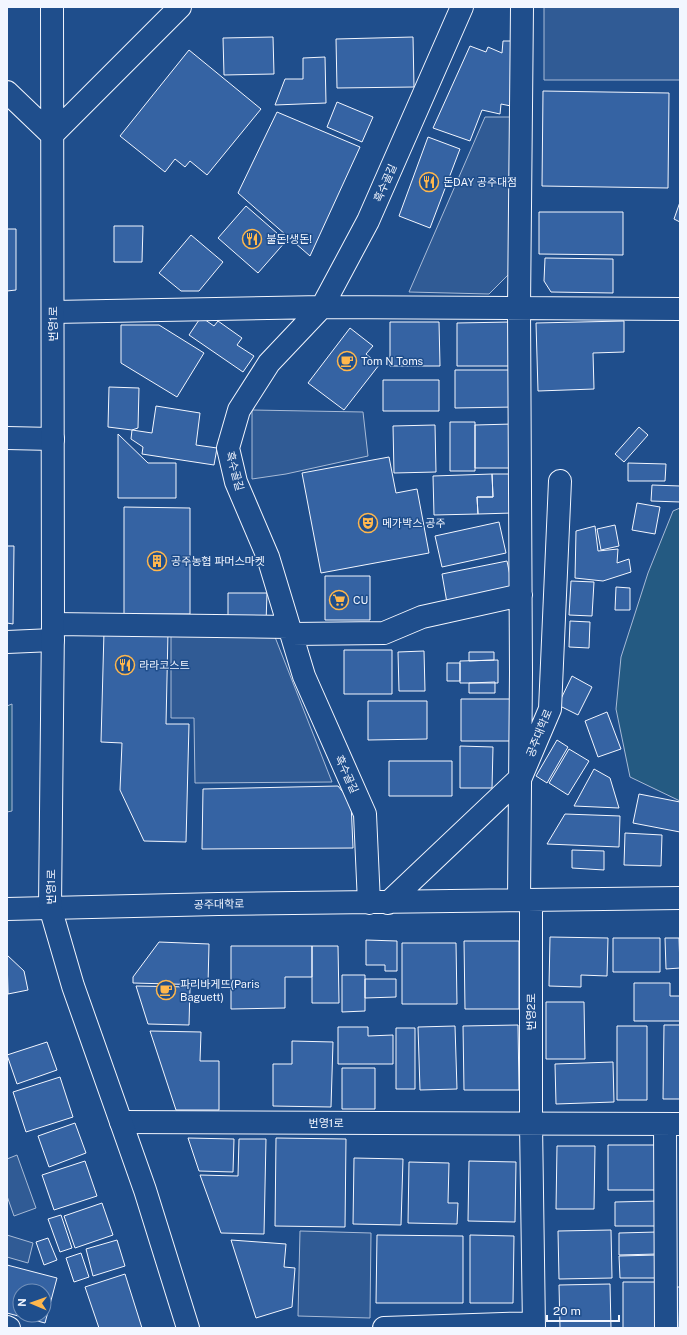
<svg xmlns="http://www.w3.org/2000/svg" width="687" height="1335" font-family="'Public Sans','Noto Sans KR',sans-serif">
  <style>
    .green { fill: #245a82; stroke: #a8bbd7 }
    .parking { fill: #305b95; stroke: #a8bbd7 }
    .building { fill: #3563a3; stroke: #f2f6ff; fill-rule: evenodd }
    .lines { fill: none; stroke-linecap: round; stroke-linejoin: round }
    .minor-casing { stroke: #f2f6ff; stroke-width: 24 }
    .major-casing { stroke: #f2f6ff; stroke-width: 24 }
    .minor { stroke: #1f4e8c; stroke-width: 22 }
    .major { stroke: #1f4e8c; stroke-width: 22 }
    .labels { text-anchor: middle; stroke-width: 3; stroke-linejoin: round; paint-order: stroke }
    .poi-label { font-size: 11px; fill: #f2f6ff; stroke: #1f4e8c; text-anchor: start }
    .street-label { font-size: 11px; fill: #f2f6ff; stroke: #1f4e8c }
  </style>
  <rect width="100%" height="100%" fill="#1f4e8c"/>
  <path class="green" d="M680 508V801L630 777 616 709 621 657 648 573 673 511Z
    M12 704V811L7 812V706Z"/>
  <path class="parking" d="M544 7H680V80H544Z
    M485 117H513L509 274 489 294 409 292Z
    M252 410 363 412 368 456 286 474 252 479Z
    M171 632H273L332 782 195 783 194 718H171Z
    M17 1155 36 1208 14 1216 7 1196V1159Z
    M300 1231 371 1233 370 1318 298 1316Z
    M7 1235 33 1243 28 1263 7 1257Z"/>
  <path class="building" d="M273 37 274 74 224 75 223 38Z
    M413 37 414 87 337 88 336 39Z
    M503 41H516V107L501 104 500 114 482 110 470 141 433 128 470 46 486 52 488 47 502 53Z
    M189 50 261 109 207 175 190 161 185 167 175 159 165 172 120 136Z
    M325 57 326 103 275 105 285 79H303V58Z
    M543 91 669 93 668 188 542 186Z
    M337 102 373 117 362 142 327 127Z
    M277 112 360 147 310 256 238 193Z
    M428 137 460 149 430 228 399 216Z
    M680 202V222L674 219Z
    M246 206 286 241 258 273 218 238Z
    M539 212H623V255L539 254Z
    M114 226H143L142 262H114Z
    M7 229H16V290L7 291Z
    M191 235 223 262 199 291H181L159 273Z
    M545 258 613 259V293L551 292 544 281Z
    M201 317 214 326 218 321 242 338 237 345 254 356 243 372 189 335Z
    M624 321V352L593 353 594 389 538 391 536 323Z
    M390 322H439L440 366H390Z
    M511 322 514 366H457V323Z
    M121 325H159L204 353 177 397 121 363Z
    M350 328 373 346 366 354 379 365 344 410 308 383Z
    M455 370H514V407L455 408Z
    M383 380H439V411H383Z
    M109 387 139 388 138 428 132 430 108 427Z
    M156 406 200 413 196 445 217 448 214 465 142 454 143 447 131 439 132 430 152 433Z
    M450 422H475V471H450Z
    M513 424 514 468H475V425Z
    M435 425 436 472 394 473 393 426Z
    M639 427 648 435 624 462 615 454Z
    M118 434 148 463H176V498H118Z
    M389 457 396 493 417 489 429 553 321 573 302 473Z
    M628 463 666 464 665 481H628Z
    M492 474 493 497H477L478 514 434 515 433 476Z
    M492 474H512L513 513 478 514 477 497H493Z
    M652 485 680 486V502L651 501Z
    M637 503 660 507 655 534 632 530Z
    M124 507 190 508V614H124Z
    M499 522 506 553 442 567 435 536Z
    M615 525 619 546 601 550 597 529Z
    M595 526 598 551 618 549 617 563 629 559 631 572 603 581 575 578 576 531Z
    M7 546H14L13 624 7 623Z
    M507 561 513 590 447 603 442 574Z
    M325 576H370V620H325Z
    M571 581 594 582 592 616 569 615Z
    M616 587 630 588V610H615Z
    M228 593H267L266 623 228 622Z
    M570 621 590 622 589 648 569 647Z
    M104 631 168 632 166 724H189L186 842 144 841 120 790 122 743 101 742Z
    M344 650H392V694H344Z
    M424 651 425 691H399L398 652Z
    M469 652H494V660L469 661Z
    M498 660V683H460V661Z
    M447 663H460V681H447Z
    M572 676 592 687 578 715 558 705Z
    M495 682V693H469V683Z
    M461 699H512V741H461Z
    M368 701H427V739L368 740Z
    M607 712 621 749 598 757 585 721Z
    M557 740 568 747 547 783 536 776Z
    M460 746 493 747 492 788H460Z
    M569 749 589 761 568 795 549 783Z
    M389 761H452V796H389Z
    M594 769 610 778 619 808 574 806Z
    M338 786 351 802 353 848 202 849 203 789Z
    M639 794 680 802V832L633 823Z
    M565 814 620 816 619 847 547 844Z
    M625 833 662 835 661 866 624 865Z
    M572 850 604 851V870L572 868Z
    M550 937 608 938 607 976 581 975V987L549 986Z
    M613 938H660V972H613Z
    M665 938H679L680 968 666 969Z
    M366 940 397 941V971H385V965H366Z
    M464 941H519V1009H465Z
    M159 942 209 944 208 985 133 983V977Z
    M402 943H456L457 1004H402Z
    M231 946H312V977H285V1008L231 1009Z
    M312 946H338L339 1003H312Z
    M7 955 24 971 28 990 8 994Z
    M342 975H365V1011L342 1012Z
    M365 979H396V997L365 998Z
    M634 983H670V996H680V1021H634Z
    M136 986 190 987 189 1025 148 1024Z
    M546 1002H584L585 1059H546Z
    M518 1025 519 1090H464L463 1026Z
    M664 1025H680V1099H663Z
    M455 1026 457 1089 420 1090 418 1027Z
    M617 1026H647V1100H617Z
    M338 1027H368V1036L393 1035V1064H338Z
    M396 1028H415V1089H396Z
    M150 1031 201 1032 200 1061H219V1110H176Z
    M292 1041 333 1042 331 1107 273 1106V1064H292Z
    M47 1042 57 1070 17 1084 7 1055Z
    M613 1062 614 1102 556 1104 555 1064Z
    M342 1068H375V1109H342Z
    M60 1077 73 1117 26 1132 13 1092Z
    M75 1123 86 1153 49 1167 38 1136Z
    M188 1138 234 1139 233 1172 199 1171Z
    M276 1138 346 1139 345 1227 275 1226Z
    M239 1139H266L264 1234 221 1233 200 1175 238 1176Z
    M608 1145H656L657 1190H608Z
    M557 1146H595L594 1209H556Z
    M354 1158 403 1159 401 1225 353 1224Z
    M85 1161 97 1196 54 1210 42 1175Z
    M469 1161 516 1162 515 1222 468 1221Z
    M409 1162 449 1163 448 1203H458L457 1224 408 1223Z
    M658 1201 659 1226H615V1202Z
    M102 1203 113 1235 75 1248 64 1216Z
    M61 1215 72 1248 60 1252 48 1219Z
    M611 1230 612 1278 559 1279 558 1231Z
    M657 1232V1254L619 1255V1233Z
    M377 1235 463 1236V1303H376Z
    M470 1235 514 1236 513 1303H470Z
    M48 1238 57 1260 44 1265 36 1242Z
    M117 1240 125 1266 93 1276 86 1249Z
    M231 1240 286 1244 284 1267 295 1268 292 1307 256 1318Z
    M81 1253 89 1277 74 1282 66 1258Z
    M657 1255V1278H620L619 1256Z
    M7 1265 57 1278 45 1323 7 1313ZM20 1291H44V1315H20Z
    M125 1274 142 1328H99L85 1287Z
    M623 1282H657L658 1328H623Z
    M610 1284 611 1328H560L559 1285Z
    M677 1287H680V1328H678Z"/>
  <g class="lines">
    <defs>
      <path id="minor" d="M53 312 322 307 680 309
        M7 438 53 439
        M53 624 289 627
        M292 634 384 633 422 617 521 595
        M7 642 53 640
        M519 900 521 672 519 307 522 7
        M531 900V1124L534 1328
        M369 903 365 814 304 676 268 557 236 482 228 448 239 410 269 363 322 307 368 221 462 7
        M388 903 521 777 550 709 560 481
        M7 909 218 904 680 898
        M121 1122 680 1124
        M665 1124 666 1328
        M7 1327 9 1328
        M384 1328 534 1323"/>
      <path id="major" d="M52 7 53 624 50 907 73 986 145 1190 188 1328
        M7 92 52 135 180 7"/>
    </defs>
    <use href="#minor" class="minor-casing"/>
    <use href="#major" class="major-casing"/>
    <use href="#minor" class="minor"/>
    <use href="#major" class="major"/>
  </g>
  <defs>
    <symbol id="restaurant-ring" viewBox="-11 -11 22 22"><circle r="9.5" fill="#1f4e8c" stroke="#ffb74d" stroke-width="1.5"/><path d="M-5-6h1v4h1v-4h1v4h1v-4h1v5L-1.5 .5V6h-2V.5L-5-1ZM5-6V6H3V1.5H1.5Q1.5-4 5-6Z" fill="#ffb74d"/></symbol>
    <symbol id="cafe-ring" viewBox="-11 -11 22 22"><circle r="9.5" fill="#1f4e8c" stroke="#ffb74d" stroke-width="1.5"/><path d="M-5.5-4.5H6V0H3Q3 3.5 0 3.5H-2.5Q-5.5 3.5-5.5 0ZM3-3.2v2h1.7v-2ZM-6 4.5H4V6H-6Z" fill="#ffb74d"/></symbol>
    <symbol id="theatre-ring" viewBox="-11 -11 22 22"><circle r="9.5" fill="#1f4e8c" stroke="#ffb74d" stroke-width="1.5"/><path d="M-5-5.5Q0-4 5-5.5V0Q5 5 0 6Q-5 5-5 0ZM-3.3-2.5H-1v1.5H-3.3ZM1-2.5H3.3v1.5H1ZM-2.8 1Q0 5.5 2.8 1Z" fill="#ffb74d"/></symbol>
    <symbol id="building-ring" viewBox="-11 -11 22 22"><circle r="9.5" fill="#1f4e8c" stroke="#ffb74d" stroke-width="1.5"/><path d="M-4-6H4V6H1V3H-1V6H-4ZM-2.5-4.3h1.7v1.8h-1.7ZM.8-4.3h1.7v1.8H.8ZM-2.5-1h1.7V.8h-1.7ZM.8-1h1.7V.8H.8Z" fill="#ffb74d"/></symbol>
    <symbol id="supermarket-ring" viewBox="-11 -11 22 22"><circle r="9.5" fill="#1f4e8c" stroke="#ffb74d" stroke-width="1.5"/><path d="M-6-5.5h2.5l.6 2H6L4.5 2H-2.5L-4.4-4H-6ZM-1.5 3.2a1.3 1.3 0 1 0 .1 0ZM3 3.2a1.3 1.3 0 1 0 .1 0Z" fill="#ffb74d"/></symbol>
  </defs>
  <g fill-rule="evenodd">
    <use href="#restaurant-ring" x="418" y="171" width="22" height="22"/>
    <use href="#restaurant-ring" x="241" y="228" width="22" height="22"/>
    <use href="#cafe-ring" x="336" y="350" width="22" height="22"/>
    <use href="#theatre-ring" x="357" y="512" width="22" height="22"/>
    <use href="#building-ring" x="146" y="550" width="22" height="22"/>
    <use href="#supermarket-ring" x="328" y="589" width="22" height="22"/>
    <use href="#restaurant-ring" x="114" y="654" width="22" height="22"/>
    <use href="#cafe-ring" x="155" y="979" width="22" height="22"/>
  </g>
  <g class="labels">
    <g class="poi-label">
      <text x="443" y="186">돈DAY 공주대점</text>
      <text x="266" y="243">불돈!생돈!</text>
      <text x="361" y="365">Tom N Toms</text>
      <text x="382" y="527">메가박스 공주</text>
      <text x="171" y="565">공주농협 파머스마켓</text>
      <text x="353" y="604">CU</text>
      <text x="139" y="669">라라코스트</text>
      <text x="180" y="988">파리바게뜨(Paris<tspan x="180" dy="13">Baguett)</tspan></text>
    </g>
    <g class="street-label">
      <text transform="translate(385 183) rotate(-66)" y="4">흑수골길</text>
      <text transform="translate(53 324) rotate(-90)" y="4">번영1로</text>
      <text transform="translate(235 471) rotate(75)" y="4">흑수골길</text>
      <text transform="translate(539 733) rotate(-68)" y="4">공주대학로</text>
      <text transform="translate(347 774) rotate(66)" y="4">흑수골길</text>
      <text transform="translate(51 887) rotate(-90)" y="4">번영1로</text>
      <text transform="translate(219 904) rotate(-1)" y="4">공주대학로</text>
      <text transform="translate(531 1012) rotate(-90)" y="4">번영2로</text>
      <text x="326" y="1127">번영1로</text>
    </g>
  </g>
  <rect width="687" height="1335" fill="none" stroke="#f2f6ff" stroke-width="16"/>
  <g transform="translate(32 1303) rotate(272)"><circle r="19" fill="#1f4e8c" stroke="#7391ba"/>
  <path d="M0-3L7 15L0 10L-7 15Z" fill="#ffb74d"/>
  <text y="-6" font-size="11" font-weight="bold" text-anchor="middle" fill="#f2f6ff">N</text>
  </g>
  <path d="M547 1315v6h72v-6" fill="none" stroke="#f2f6ff" stroke-width="2"/>
  <text x="553" y="1315" font-size="12" fill="#f2f6ff" stroke="#1f4e8c" stroke-width="3" paint-order="stroke">20 m</text>
</svg>
